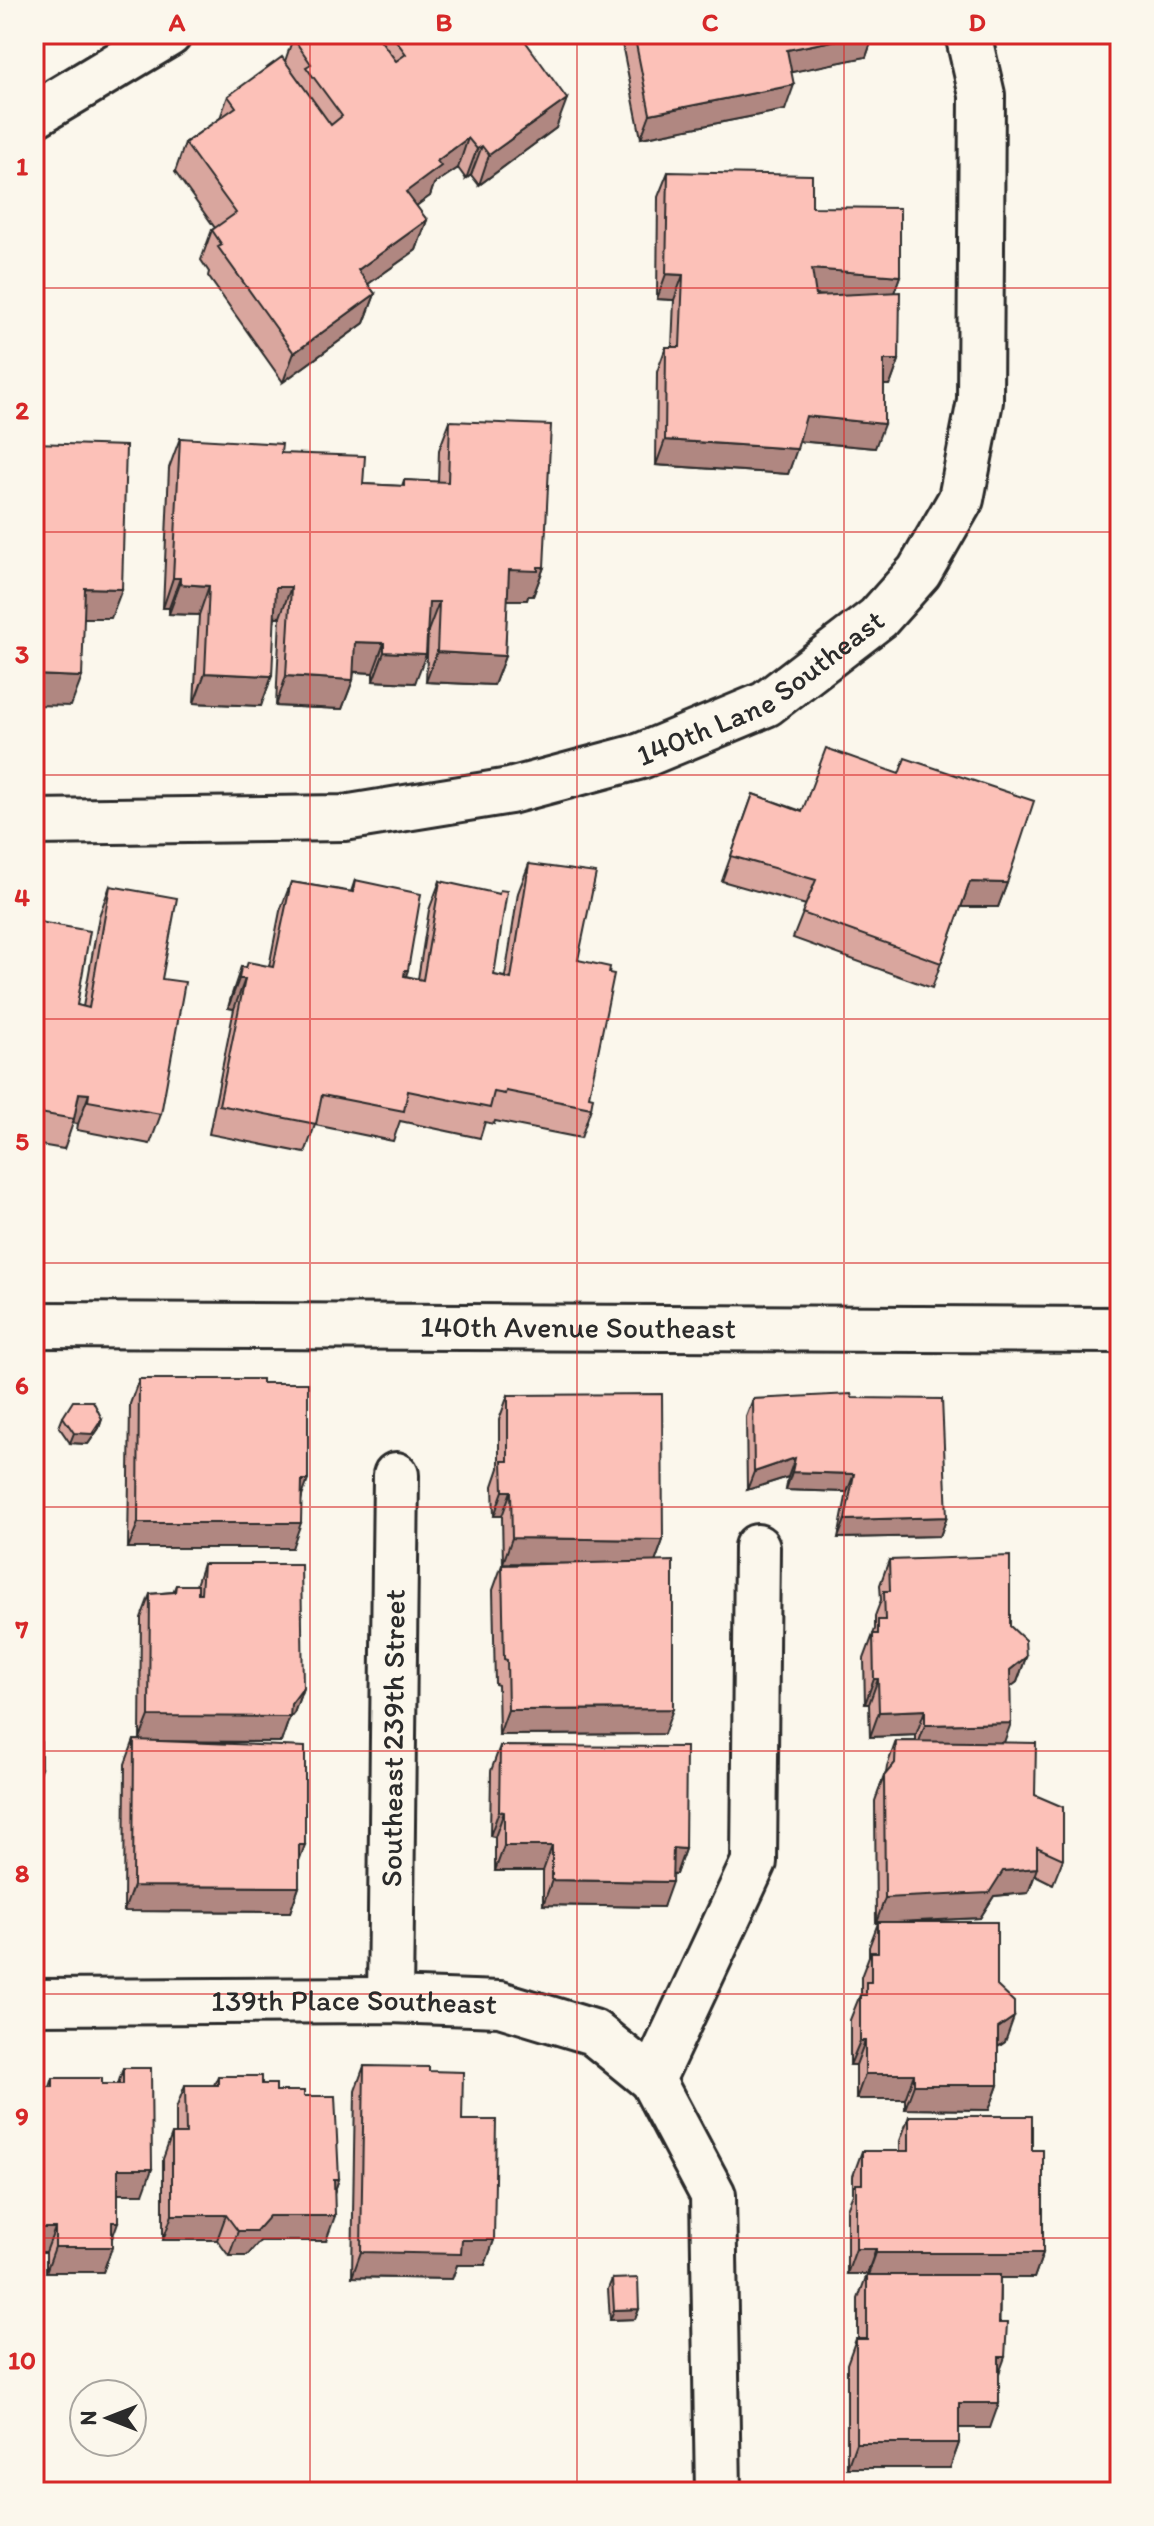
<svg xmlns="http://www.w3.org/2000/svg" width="1154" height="2526" font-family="Itim,sans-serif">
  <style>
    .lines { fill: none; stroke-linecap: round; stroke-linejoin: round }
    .minor-casing { stroke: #2b2b2b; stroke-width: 50 }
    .minor { stroke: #fbf7ec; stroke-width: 44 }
    .wall { fill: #d9a69e; stroke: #2b2b2b; stroke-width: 2 }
    .shaded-wall { fill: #b08781; stroke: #2b2b2b; stroke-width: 2 }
    .building { fill: #fcc1b8; stroke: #2b2b2b; stroke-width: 2 }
    .grid { fill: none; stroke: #d62828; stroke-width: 2; stroke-opacity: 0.55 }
    .labels { text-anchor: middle; stroke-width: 8; stroke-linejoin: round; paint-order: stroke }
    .street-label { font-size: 30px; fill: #2b2b2b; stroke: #fbf7ec }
    .neatline { fill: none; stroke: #d62828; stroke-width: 3 }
    .grid-label { font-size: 26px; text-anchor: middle; font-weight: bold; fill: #d62828 }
  </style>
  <rect width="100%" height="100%" fill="#fbf7ec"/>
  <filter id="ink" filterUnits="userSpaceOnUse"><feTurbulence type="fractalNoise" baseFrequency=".0125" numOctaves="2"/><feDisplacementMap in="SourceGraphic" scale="16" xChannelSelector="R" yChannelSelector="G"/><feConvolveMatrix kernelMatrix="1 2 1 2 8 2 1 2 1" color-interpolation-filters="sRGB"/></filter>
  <g filter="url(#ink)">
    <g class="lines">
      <defs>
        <g id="minor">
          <path d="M34 115 169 34"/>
          <path id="s1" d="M34 822 344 818 510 791 641 756 766 704 878 618 919 572 961 499 980 401 982 95 968 34"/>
          <path id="s2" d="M34 1325 1120 1330"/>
          <path id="s3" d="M390 2000 396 1475"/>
          <path id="s4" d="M34 2002 390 2000 500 2004 593 2032 652 2080"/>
          <path d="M718 2492 713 2195 652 2080 754 1862 757 1547"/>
        </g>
      </defs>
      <use href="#minor" class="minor-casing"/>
      <use href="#minor" class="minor"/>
    </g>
    <path class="wall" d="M298 34H520L556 128 479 185 471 175 466 179 458 168 434 184 430 196 416 206 427 220 416 250 368 284 375 294 364 323 283 382 208 276 209 272 201 260 212 230 215 228 175 172 185 143 220 118 228 96 285 61 293 38Z
      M623 34H874L866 57 791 72 785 110 641 138 621 39Z
      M668 172 812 207 900 276 894 292 899 360 890 385H884L875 448 799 441 788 474 656 465 657 372 666 347H672L674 300 657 299 658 197Z
      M450 421 544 567 533 596H528L527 600H507L505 656 494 685 426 682 428 631H427L415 683 373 681V673L354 672 353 680 342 709 276 706 280 617H275L261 706 194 703 199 615 169 614V608H163L169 468 180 438 281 453 363 484 402 486 404 480 438 482 439 450Z
      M753 794 1007 883 998 907H961L932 988 793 938 806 905 722 881Z
      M529 864 578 960 589 1096 591 1108 581 1138 495 1121 494 1124 485 1122 480 1138 400 1121 393 1141 315 1125 305 1153 209 1134 234 1009 228 1008 231 997 241 967H269L280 911 291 882 351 892 355 880 408 970 406 976 418 979 429 910 440 881 494 975 505 977 518 893Z
      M110 886 162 979 161 1114 150 1144 77 1130 78 1124 73 1123 64 1149 34 1144V921L77 1005 83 1007 99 916Z
      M139 1379 262 1383 302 1496 292 1548H128L130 1404Z
      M508 1395 663 1540 655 1562 664 1734 499 1735 498 1685 495 1684 493 1590 502 1565 563 1564 503 1563 502 1516H494L493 1486 499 1468V1420Z
      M852 1398 947 1517 940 1536 838 1538 847 1492 786 1490 788 1477 747 1490 746 1417 753 1399Z
      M63 1417 102 1419 99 1428 88 1444 70 1443 59 1427Z
      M889 1560 1010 1626 1026 1657 1017 1682 1010 1687 1004 1742 1035 1795 1063 1859 1053 1884 1035 1875 1028 1893 994 1896 980 1918 896 1922 997 1986 1005 2042 998 2047V2085L989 2110 905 2109V2099H856V2065H850V2020L860 1995H861V1977L869 1956V1947L878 1923H876L875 1801 884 1776 886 1773 887 1766 896 1741H916V1735L870 1737 869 1704H865L864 1659 875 1629V1616L881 1600 880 1585Z
      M203 1564 303 1688 294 1713 289 1719 281 1742H180L299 1863V1887L290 1912 124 1911 125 1764 134 1740H140L141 1618 150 1594 173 1592 176 1585H196Z
      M500 1746 685 1849 676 1874H672L663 1907 543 1905V1871H495V1837L490 1836 491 1771Z
      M364 2066 429 2071 462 2120 494 2240 485 2265H457L452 2279 352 2277 355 2091Z
      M123 2068 143 2194H118L112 2237V2247L103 2272H46V2252H34L50 2087 53 2078 102 2084H118Z
      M218 2076 262 2084 276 2091 304 2096 339 2179 334 2193 326 2241H260L247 2256H229L217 2240H163V2159L172 2134H176V2109L185 2085H214Z
      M909 2116 1032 2150 1043 2253 1034 2278H1000L999 2375 990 2428H959V2443L950 2468H847V2364L856 2339H858V2299L867 2274H847V2209L853 2194V2176L862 2151H900V2141Z
      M612 2279 639 2309 635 2319 610 2320 608 2289Z"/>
    <path class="shaded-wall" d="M867 34H874L866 57 778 75 787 50Z
      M794 85 785 110 641 138 650 114Z
      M567 99 556 128 479 185 489 155Z
      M468 138 458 168 434 184 430 196 395 221 406 192 437 161Z
      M482 146 471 175 466 179 477 149Z
      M427 220 416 250 347 299 358 270Z
      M812 269 900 276 891 301 803 294Z
      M666 274 683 275 674 300 657 299Z
      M375 294 364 323 283 382 294 353Z
      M884 360H899L890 385H875Z
      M806 416 884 424 875 448 797 441Z
      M665 440 797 449 788 474 656 465Z
      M538 567H544L533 596H528L527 600H498L509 570Z
      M173 578H180L169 608H163Z
      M180 584 209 586 199 615 169 614Z
      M276 587H291L280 617 266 616Z
      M85 588 122 589 111 618H75Z
      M429 602H439L428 631H418Z
      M355 642 384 643 373 673 345 671Z
      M384 652 426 654 415 683 373 681Z
      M437 652 505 656 494 685 426 682Z
      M205 673 272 676 261 706 194 703Z
      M34 675 82 677 71 706 34 705Z
      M286 676 353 680 342 709 276 706Z
      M970 882 1007 883 998 907H961Z
      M239 979H245L234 1009 228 1008Z
      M79 1093 89 1094 78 1124 73 1123Z
      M102 1419 99 1428 88 1444 70 1443 74 1433Z
      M795 1458 788 1477 747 1490 754 1472Z
      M792 1472 854 1474 847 1492 786 1490Z
      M302 1480H308L299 1505Z
      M503 1491H511L502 1516H494Z
      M947 1517 940 1536 838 1538 845 1520Z
      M138 1523H301L292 1548H128Z
      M512 1538 663 1540 654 1565 503 1563Z
      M1026 1657 1017 1682 1001 1695 1010 1670Z
      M874 1679H878L869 1704H865Z
      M303 1688 294 1713 289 1719 281 1742 139 1741 149 1716 291 1704Z
      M673 1709 664 1734 499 1735 508 1710Z
      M925 1710 916 1735 870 1737 879 1712Z
      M1011 1723 1002 1748 916 1750 925 1725Z
      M34 1768H41L34 1787Z
      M499 1811 504 1812 495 1837 490 1836Z
      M299 1845H305L296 1869Z
      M504 1846H552L543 1871H495Z
      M673 1848 685 1849 676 1874 664 1873Z
      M1037 1868 1028 1893 994 1896 980 1918 876 1923 885 1898 1003 1871Z
      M552 1880 672 1882 663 1907 543 1905Z
      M133 1886 299 1887 290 1912 124 1911Z
      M1014 2017 1005 2042 989 2053 998 2028Z
      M860 2041H865L856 2065H850Z
      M865 2074H914L905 2099H856Z
      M914 2085H998L989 2110 905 2109Z
      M118 2169H152L143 2194H109Z
      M334 2179H339L330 2204Z
      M172 2215H226L217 2240H163Z
      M269 2216H335L326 2241H260L247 2256H229L238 2231Z
      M112 2222H118L109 2247Z
      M34 2228H55L46 2252H34Z
      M462 2240H494L485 2265H457L452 2279 352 2277 361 2252Z
      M55 2247H112L103 2272H46Z
      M856 2249H876L867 2274H847Z
      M876 2253H1043L1034 2278H867Z
      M639 2309 635 2319 610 2320 614 2310Z
      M999 2357H1005L996 2382Z
      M959 2403H999L990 2428H950Z
      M856 2443H959L950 2468H847Z"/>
    <path class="building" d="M298 34H376L396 61 406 54 391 34H520L567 99 489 155 482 146 477 149 468 138 437 161 441 166 406 192 427 220 358 270 375 294 294 353 218 247 222 245 212 230 236 213 185 143 236 107 228 96 282 57 331 125 342 116 306 67 311 64 293 38Z
      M634 34H867L787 50 794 85 650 114Z
      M668 172 812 175V207L900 208V276L812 269 816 296 900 292 899 360H884V424L806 416 797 449 665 440 666 347H680L683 275 666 274Z
      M450 421 551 425 544 567H538V571L509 570 505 656 437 652 439 602H429L426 654 384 652V643L355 642 353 680 286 676 291 587H276L272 676 205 673 209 586 180 584V578H173L180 438 282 444 281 453 365 456 363 484 404 486V480L448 482Z
      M34 443 126 446 122 589 85 588 82 677 34 675Z
      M826 748 899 774 905 758 1034 801 1007 883 970 882 941 963 802 913 816 880 731 856 753 794 802 812Z
      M529 864 596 873 578 960 610 967 609 973 614 974 589 1096 593 1097 591 1108 506 1091 505 1094 494 1092 490 1108 408 1091 404 1111 322 1095 316 1124 219 1105 245 979H239L241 967 246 968 248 962 273 967 291 882 353 892 355 880 421 894 408 970H405L404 976 423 980 440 881 499 894 500 890 507 891 494 975 511 979Z
      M110 886 177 898 162 979 185 982 161 1114 88 1101 89 1094 79 1093 74 1119 34 1112V921L90 931 77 1005 89 1008Z
      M139 1379H262V1383H308V1480H302L301 1523H138Z
      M662 1394 663 1540 512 1538 511 1491H503L502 1461H508V1395Z
      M851 1394 852 1398 942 1399 947 1517 845 1520 854 1474 792 1472 795 1458 754 1472 753 1399Z
      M73 1401H93L102 1419 92 1434 74 1433 63 1417Z
      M1010 1556V1626L1025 1640 1026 1657 1010 1670 1011 1723 925 1725V1710L879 1712 878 1679H874L873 1634H878V1620H885L884 1591H890L889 1560Z
      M673 1561V1709L508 1710 507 1660 504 1659 502 1565Z
      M203 1564H301L303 1688 291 1704 290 1717 149 1716 150 1594 175 1592 176 1585H198V1593H201Z
      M34 1737H41V1768H34Z
      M134 1740 305 1747V1845H299V1887L133 1886Z
      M896 1741 1036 1743 1035 1795 1063 1807V1859L1037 1847V1868L1003 1871 989 1893 885 1898 884 1776 895 1763Z
      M500 1746 686 1747 685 1849 673 1848 672 1882 552 1880V1846H504V1812L499 1811Z
      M878 1922H997V1986L1014 2002V2017L998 2028V2085H914V2074H865V2041H860V1995H866V1982H871V1952H878Z
      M364 2066 429 2067V2071L463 2072 462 2120H496L494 2240H462L461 2254 361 2252Z
      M123 2068H151L152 2169H118V2222H112V2247H55V2228H34V2080H38V2087H53V2078H102V2084H123Z
      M218 2076H262V2084H276V2091H304V2096H335L339 2179H334L335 2216H269L256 2231H238L226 2215H172V2134H186L185 2085H218Z
      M909 2116H1032V2150H1043V2253H876V2249H856V2184H862V2151H909Z
      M867 2275H1000L999 2323H1007L1005 2357H999V2403H959V2443H856V2339H867Z
      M638 2278 639 2309 614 2310 612 2279Z
      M1004 2485V2492H903V2488Z"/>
  </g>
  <path class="grid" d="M310 34V2492M577 34V2492M844 34V2492M34 288H1120M34 532H1120M34 775H1120M34 1019H1120M34 1263H1120M34 1507H1120M34 1751H1120M34 1994H1120M34 2238H1120"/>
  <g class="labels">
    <g class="street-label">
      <text dy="10" stroke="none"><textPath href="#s1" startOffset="752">140th Lane Southeast</textPath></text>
      <text dy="10" stroke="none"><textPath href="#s2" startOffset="544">140th Avenue Southeast</textPath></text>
      <text dy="10" stroke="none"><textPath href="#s3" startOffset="262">Southeast 239th Street</textPath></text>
      <text dy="10" stroke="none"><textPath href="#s4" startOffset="320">139th Place Southeast</textPath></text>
    </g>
  </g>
  <rect width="1154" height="2526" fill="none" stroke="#fbf7ec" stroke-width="88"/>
  <g transform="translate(108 2418) rotate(270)"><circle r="38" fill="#fbf7ec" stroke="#a8a59f" stroke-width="2"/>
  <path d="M0-6L14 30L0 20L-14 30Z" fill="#2b2b2b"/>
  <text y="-12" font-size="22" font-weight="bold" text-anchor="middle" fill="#2b2b2b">N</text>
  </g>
  <rect x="44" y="44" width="1066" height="2438" class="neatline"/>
  <g class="grid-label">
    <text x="177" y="31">A</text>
    <text x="444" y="31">B</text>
    <text x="710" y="31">C</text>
    <text x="977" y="31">D</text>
    <text x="22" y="175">1</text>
    <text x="22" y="419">2</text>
    <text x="22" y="663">3</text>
    <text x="22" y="906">4</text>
    <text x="22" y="1150">5</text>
    <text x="22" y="1394">6</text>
    <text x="22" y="1638">7</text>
    <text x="22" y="1882">8</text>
    <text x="22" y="2125">9</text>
    <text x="22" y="2369">10</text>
  </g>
</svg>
